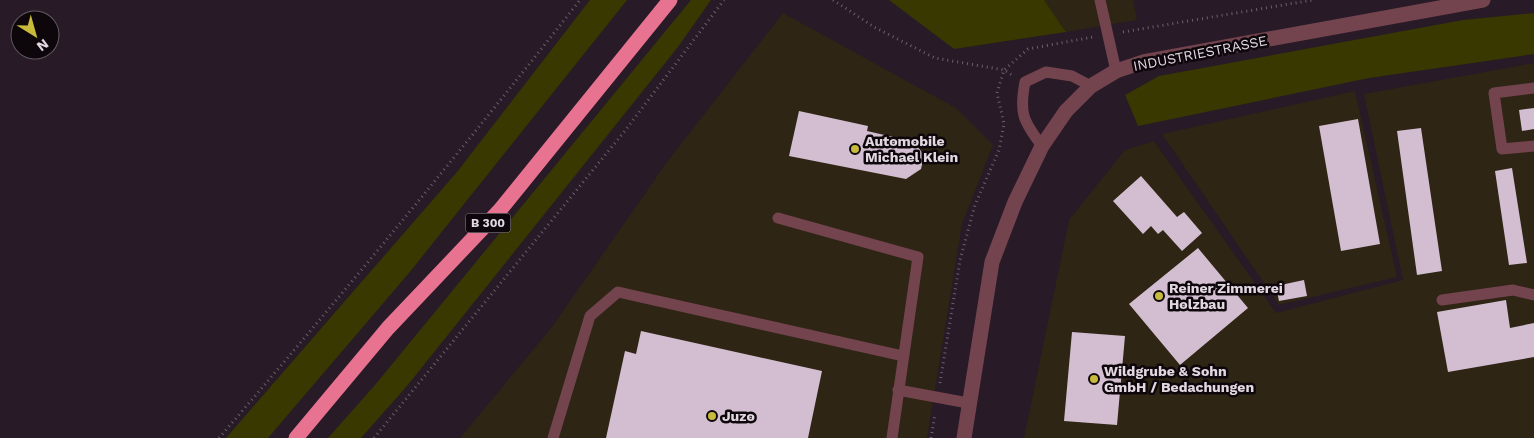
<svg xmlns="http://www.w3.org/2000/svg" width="1534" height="438" font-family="'Work Sans',sans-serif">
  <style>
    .commercial { fill: #2e2515 }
    .green { fill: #383800 }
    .building { fill: #d2bed0 }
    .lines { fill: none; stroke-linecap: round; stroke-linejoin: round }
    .path { stroke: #6c606b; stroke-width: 3; stroke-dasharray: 1 4; stroke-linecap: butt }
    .lane { stroke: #73444e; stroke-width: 11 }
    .street { stroke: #73444e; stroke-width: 15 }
    .highway { stroke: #e87390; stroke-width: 15 }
    .poi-dot { fill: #c8bb3b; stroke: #0d070c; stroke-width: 2 }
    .labels { text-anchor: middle; stroke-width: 5; stroke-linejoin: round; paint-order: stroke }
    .shield { fill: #0d070c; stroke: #a299a1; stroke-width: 1 }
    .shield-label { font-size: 12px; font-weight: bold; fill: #e2d8e1 }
    .street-label { font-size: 14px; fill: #e2d8e1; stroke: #0d070c }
    .poi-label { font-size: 14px; font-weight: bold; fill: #e2d8e1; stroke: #0d070c; text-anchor: start }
  </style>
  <rect width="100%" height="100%" fill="#281a27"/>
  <path class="commercial" d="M1044 0H1133L1137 20 1066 32Z
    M783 13 956 108 993 145 962 224 927 438H460L552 327 667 162Z
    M1534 63V438H1024L1069 220 1125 150 1154 141 1276 313 1403 280 1364 94Z
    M1355 91 1397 277 1279 305 1162 134Z"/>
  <path class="green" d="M590 0H627L409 273 268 438H226L457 172Z
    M691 0H711L678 47 407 386 361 438H328L375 385Z
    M889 0H1044L1066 32 954 49Z
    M1534 13V54L1369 78 1138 126 1125 95 1159 76 1463 20Z"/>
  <path class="building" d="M1534 108V129L1522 131 1519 110Z
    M799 111 868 126 867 131 915 142 924 156 921 169 906 179 789 156Z
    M1358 119 1380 244 1341 251 1319 126Z
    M1421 128 1442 271 1417 275 1397 131Z
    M1512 168 1527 263 1509 265 1495 171Z
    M1141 176 1177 217 1184 212 1202 233 1182 251 1163 230 1158 234 1151 226 1143 234 1113 201Z
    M1198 248 1248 308 1180 365 1129 304Z
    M1304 280 1307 296 1279 301 1276 286Z
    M1506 300 1510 328 1534 323V357L1448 372 1437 312Z
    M641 331 822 371 808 438H606L625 351 636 354Z
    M1072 332 1125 336 1117 425 1064 421Z"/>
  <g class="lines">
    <path class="path" d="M833 0 874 27 935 58 1004 70 1012 75
      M1123 32 1313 0
      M940 383 960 260 975 205 999 150 1004 124 997 93 1004 70 1028 49 1093 37
      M219 438C343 294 462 150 580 0
      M374 438 624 132 724 0
      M931 438 935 414"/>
    <path class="lane" d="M1100 0 1116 71
      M1534 88 1494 93 1502 149 1534 146
      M1042 146C1023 121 1019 113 1025 82L1046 72 1072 76 1091 86
      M778 218 918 257 892 438
      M1442 300 1513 290 1534 295
      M898 390 968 403
      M553 438 590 316 618 292 903 356"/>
    <path class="street" d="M964 438 992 262 1015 202 1042 146 1066 111 1091 86 1116 71 1143 62 1483 0"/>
    <path class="highway" d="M296 438 388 328 500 210 670 0"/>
  </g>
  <g class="poi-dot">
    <circle cx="855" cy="149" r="5"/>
    <circle cx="1159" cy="296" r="5"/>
    <circle cx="1094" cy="379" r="5"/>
    <circle cx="712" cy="416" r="5"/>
  </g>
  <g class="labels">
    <rect class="shield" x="465.5" y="213.5" width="45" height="19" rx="4"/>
    <g class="shield-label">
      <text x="488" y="227">B 300</text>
    </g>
    <g class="street-label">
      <text transform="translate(1200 53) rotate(-11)" y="5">INDUSTRIESTRASSE</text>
    </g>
    <g class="poi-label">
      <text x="865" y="146">Automobile<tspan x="865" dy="16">Michael Klein</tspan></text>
      <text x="1169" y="293">Reiner Zimmerei<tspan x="1169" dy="16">Holzbau</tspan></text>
      <text x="1104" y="376">Wildgrube &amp; Sohn<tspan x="1104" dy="16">GmbH / Bedachungen</tspan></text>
      <text x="722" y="421">Juzo</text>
    </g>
  </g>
  <g transform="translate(35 35) rotate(143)"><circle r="24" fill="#0d070c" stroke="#625b61"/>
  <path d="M0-4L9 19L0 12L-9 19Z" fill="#c8bb3b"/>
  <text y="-8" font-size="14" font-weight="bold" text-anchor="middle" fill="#e2d8e1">N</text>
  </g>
</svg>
